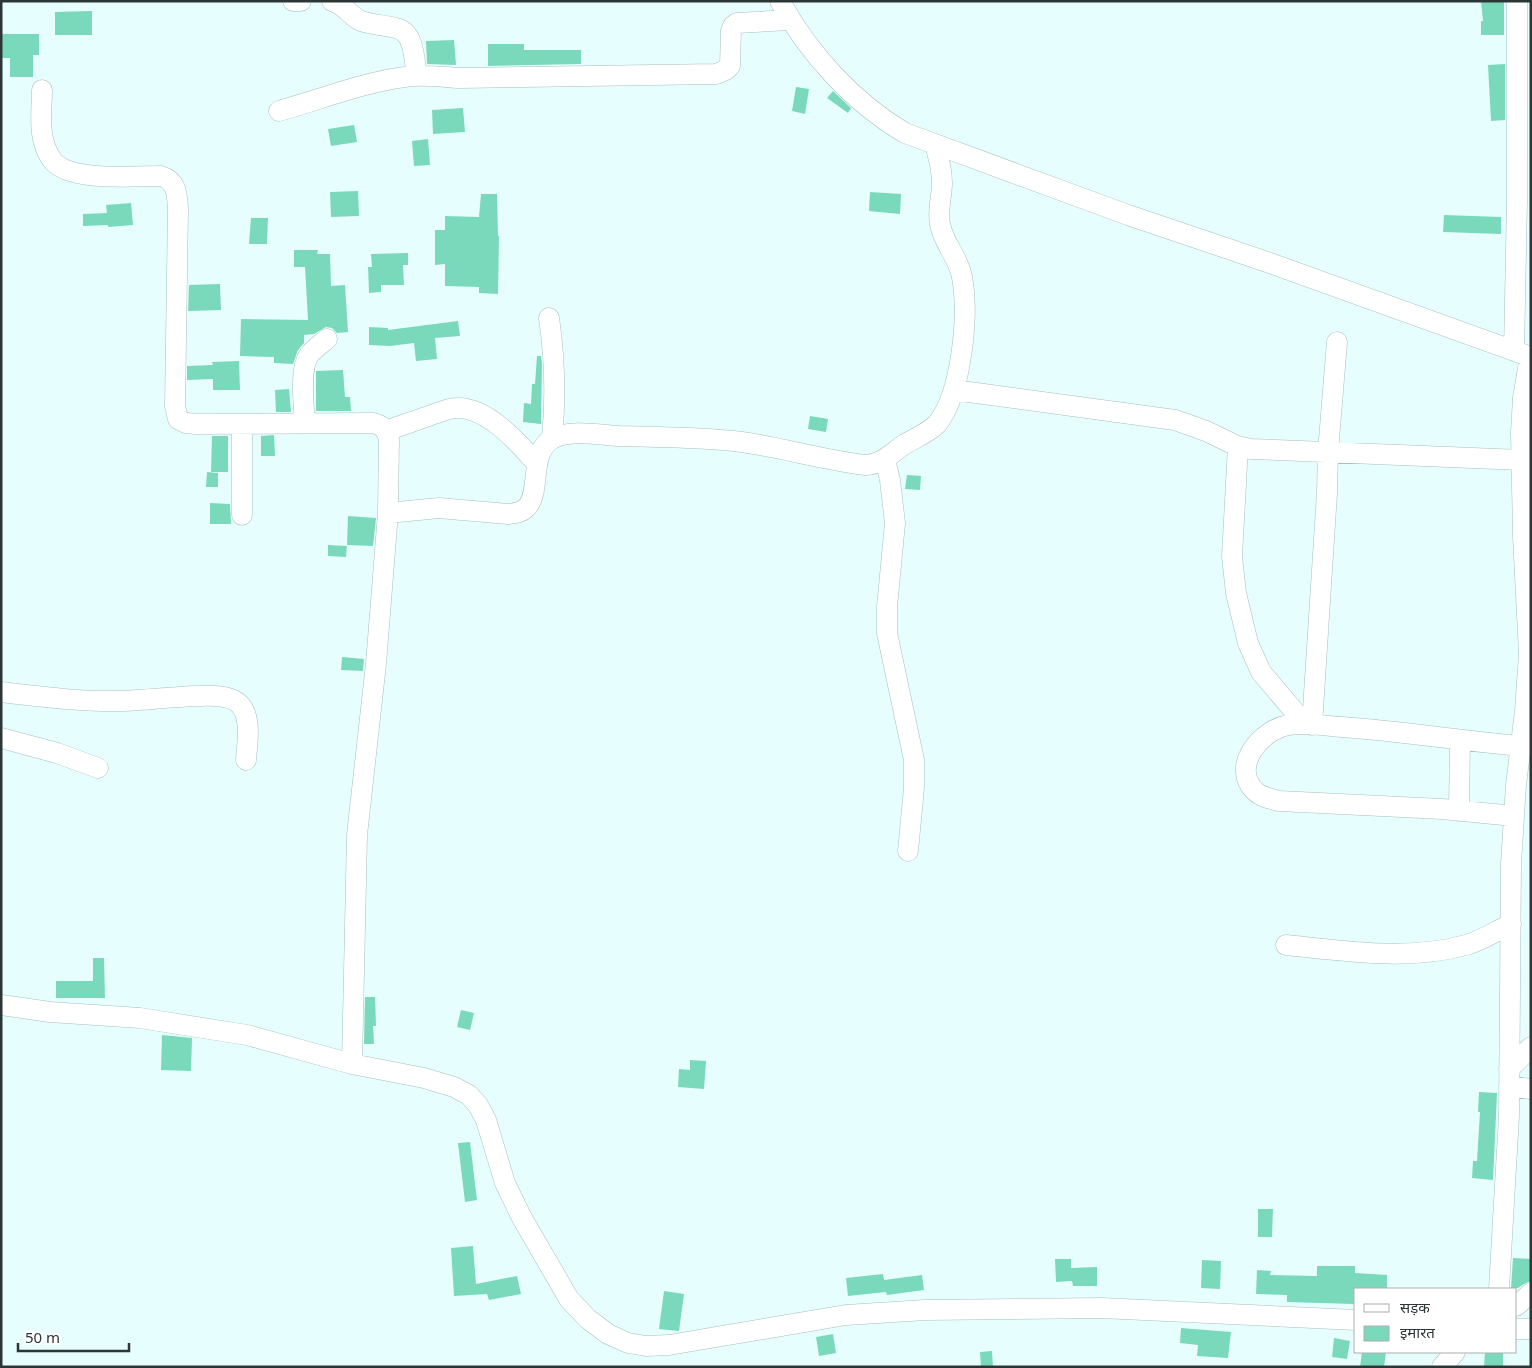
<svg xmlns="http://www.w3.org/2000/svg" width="1532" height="1368" font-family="'Noto Sans','Noto Sans Devanagari',sans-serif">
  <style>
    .building { fill: #7ad9bb }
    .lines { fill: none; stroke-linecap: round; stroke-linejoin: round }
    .minor-casing { stroke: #a8bebd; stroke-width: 21 }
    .minor { stroke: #fff; stroke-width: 20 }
  </style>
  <rect width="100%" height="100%" fill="#e7fefe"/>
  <path class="building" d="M1481 1H1504V35H1481V21H1483Z
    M92 11V35H55V12Z
    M1 34H39V55H33V77H10V58H1Z
    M454 40 456 65 427 64 426 41Z
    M488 44H524V50H581V64L488 66Z
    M1505 64V120L1491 121 1488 65Z
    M796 87 809 89 805 114 792 111Z
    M833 91 851 108 848 113 827 98Z
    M463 108 465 132 433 134 432 110Z
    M354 125 357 142 331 146 328 129Z
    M428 139 430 165 414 166 412 141Z
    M358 191 359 216 331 217 330 192Z
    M870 192 901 194 900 214 869 211Z
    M481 194H497L498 236H499L498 294 479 293V287L445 286V264L435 265V230H445V216L479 217Z
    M131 203 133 225 108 227V225L83 226V214L107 213 106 205Z
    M1444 215 1501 217V234L1443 232Z
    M251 218H268L267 244H249Z
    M294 250H318L317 254H330L331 286 345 285 348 332 337 333 332 328 326 327 314 334 304 335V343L298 350 293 364 274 363V357L240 356 241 319 308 320 305 267H294Z
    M408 253V265H403L404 285H381V292L369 293 368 267H372L371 254Z
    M220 284 221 310 188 311 189 285Z
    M458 321 460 336 435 338 437 359 416 361 414 343 390 346 369 345V327L388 328V330Z
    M537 356H541L542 364 541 424 523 422 524 403 531 404 532 384H535Z
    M239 361 240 390H213V379L187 380V366L213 365 212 362Z
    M343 370 345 397H350L351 411H316V371Z
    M289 389 291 412H276L275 390Z
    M810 416 828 419 826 432 808 429Z
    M274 435 275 456H261V436Z
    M212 436H228V472H211Z
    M207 472 218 473V487H206Z
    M907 475 921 476 920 490 905 489Z
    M210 503 230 504 231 524H210Z
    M348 516 376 518 373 546 347 545Z
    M328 545 347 546 346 557 328 556Z
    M342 657 364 659 363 671 341 670Z
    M93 958H104L105 998H56V981H93Z
    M365 997H375L376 1026H373L374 1044H364Z
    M461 1010 474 1013 470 1030 457 1027Z
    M162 1035 192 1038 191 1071 161 1070Z
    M690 1060 706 1061 704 1089 678 1087 679 1069 690 1070Z
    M1479 1092 1497 1093 1493 1180 1472 1178 1473 1161H1477L1480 1112H1478Z
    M470 1142 477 1200 465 1202 458 1143Z
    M1258 1209H1273L1272 1237H1258Z
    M473 1246 476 1284 517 1276 521 1294 489 1300 487 1294 454 1296 451 1248Z
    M1513 1258 1531 1259V1281L1524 1284 1518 1288H1511Z
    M1055 1259H1071V1268L1097 1267V1286H1073L1072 1281 1056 1282Z
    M1202 1260 1221 1261 1220 1289 1201 1288Z
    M1317 1266H1355V1273L1387 1275V1289H1355L1354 1304 1287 1302V1295L1256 1294 1257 1270 1271 1271 1270 1275 1317 1276Z
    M883 1274 884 1280 922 1275 924 1290 887 1295 886 1292 848 1296 846 1278Z
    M664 1291 684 1294 679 1331 659 1329Z
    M1181 1328 1231 1332 1228 1358 1197 1356 1198 1345 1180 1343Z
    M833 1334 836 1353 819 1356 816 1337Z
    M1334 1338 1350 1341 1347 1359 1332 1357Z
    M992 1351 993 1367H981L980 1352Z
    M1362 1352H1386L1384 1367H1360Z
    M1485 1352H1503V1367H1484Z"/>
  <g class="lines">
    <defs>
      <path id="minor" d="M293 1H301
        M332 1C344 4 350 16 361 21 373 25 384 25 396 28 415 32 414 60 417 76
        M780 1C808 53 854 103 905 133L1128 215 1270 263 1531 357
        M42 90C42 104 40 119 42 133 43 142 47 154 53 161 70 182 135 176 161 176 177 181 177 194 178 209L175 406 178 419 186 423 196 424 373 423C383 425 386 430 389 439L388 513 376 664 357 835 352 1064
        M279 111C319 100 364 82 405 77 423 74 441 77 459 78L716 74 726 70 730 66 731 31 733 26 737 23 790 20
        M549 318C555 359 556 397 552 439
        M1514 351 1517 200V1
        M954 390 1175 420 1206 431 1237 446 1251 449 1522 460
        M305 423C304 406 299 370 309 355 314 349 321 344 327 339
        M242 424V515
        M386 431C402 425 418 420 434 414 441 412 449 408 457 408 487 407 519 443 537 464
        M1238 446 1232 557 1236 593 1248 643 1261 672 1305 724
        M885 459 890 480 895 523 887 607V633L914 760V788L908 851
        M388 513 439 508 508 514C515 513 521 513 526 508 542 493 528 453 552 439 568 429 601 435 620 436 660 437 702 437 742 442 783 448 824 460 866 465 883 464 891 453 905 444 915 438 928 433 937 424 962 393 969 315 962 277 959 258 943 243 940 224 937 211 942 197 942 183 942 170 939 158 935 145
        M1 692C42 697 82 702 123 701 147 700 171 697 196 696 208 696 226 694 237 702 253 714 247 743 246 760
        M1312 725 1327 493 1328 452 1337 342
        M1 738 57 753 98 768
        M1459 811 1460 740
        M1514 816 1442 809 1279 801C1271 799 1261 797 1255 791 1230 767 1261 729 1289 725 1306 722 1325 726 1342 727 1402 731 1461 741 1521 746
        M1286 945C1345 951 1408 961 1466 945 1481 941 1496 931 1511 924
        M1 1005 50 1012 140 1018 247 1035 352 1064 424 1078 454 1087 469 1095 478 1105 486 1120 505 1183 522 1218 569 1299 588 1319 608 1334 628 1343 646 1346 669 1345 846 1315 925 1310 1101 1308 1356 1320
        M1509 1069 1531 1047
        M1509 1086 1531 1089
        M1499 1289 1509 1116 1511 864 1516 785 1525 711 1529 654 1523 535 1521 432 1523 398 1530 356
        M1516 1306 1531 1293
        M1516 1329H1531
        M1442 1367 1455 1352"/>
    </defs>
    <use href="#minor" class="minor-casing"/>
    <use href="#minor" class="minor"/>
  </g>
  <rect width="1532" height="1368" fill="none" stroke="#2d3636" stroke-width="5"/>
  <rect x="1354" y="1288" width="162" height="65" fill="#ffffff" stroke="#abafaf"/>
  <rect x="1364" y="1304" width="25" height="8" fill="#ffffff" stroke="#abafaf"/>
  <text x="1400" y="1313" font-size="15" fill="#2d3636">सड़क</text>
  <rect x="1364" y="1326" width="25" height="15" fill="#7ad9bb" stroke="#abafaf"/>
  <text x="1400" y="1338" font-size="15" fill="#2d3636">इमारत</text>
  <path d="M18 1343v8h111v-8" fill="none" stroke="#2d3636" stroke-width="2.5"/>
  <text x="25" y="1343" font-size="15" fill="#2d3636" stroke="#ffffff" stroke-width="4" paint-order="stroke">50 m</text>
</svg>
